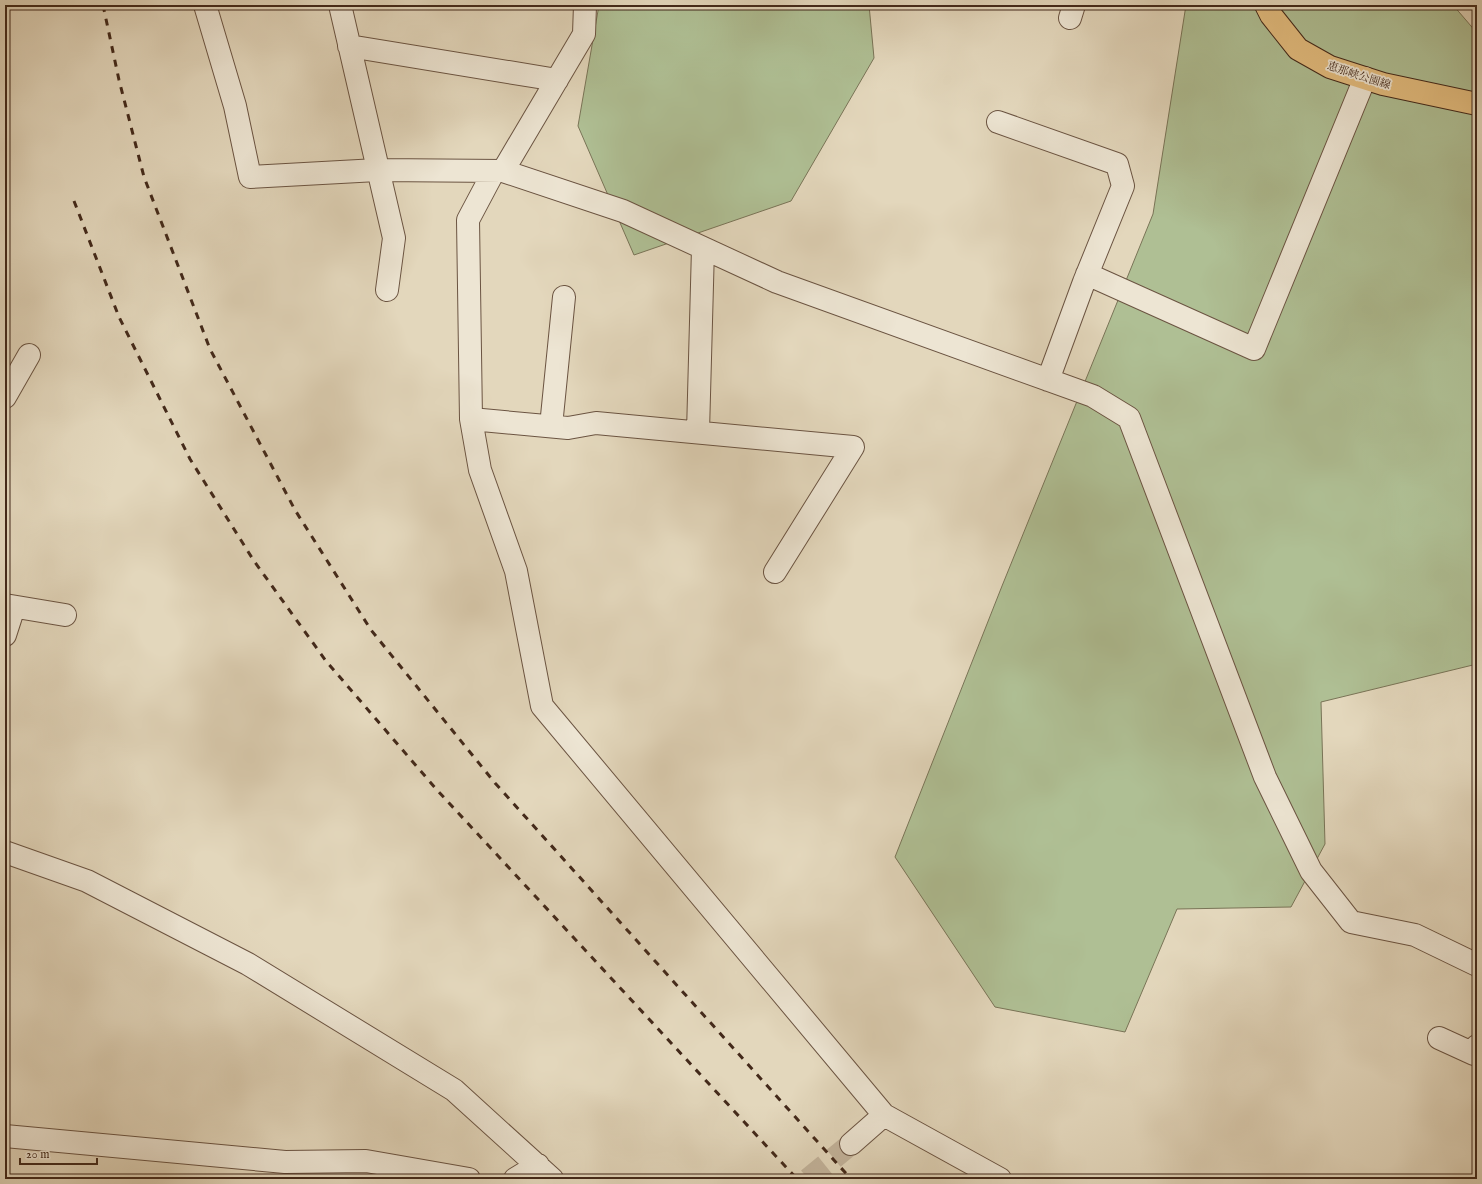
<svg xmlns="http://www.w3.org/2000/svg" width="1482" height="1184" font-family="'IM FELL English','Noto Serif JP',serif">
  <style>
    .green { fill: #afbf94; stroke: #797457 }
    .lines { fill: none; stroke-linecap: round; stroke-linejoin: round }
    .minor-tunnel { stroke: #c3b49c; stroke-width: 22; stroke-dasharray: 22 11; stroke-linecap: butt }
    .minor-casing { stroke: #6b5442; stroke-width: 24 }
    .major-casing { stroke: #43291a; stroke-width: 24 }
    .minor { stroke: #ede5d3; stroke-width: 22 }
    .major { stroke: #e2bc7e; stroke-width: 22 }
    .rail { stroke: #43291a; stroke-width: 3; stroke-dasharray: 7 7; stroke-linecap: butt }
    .labels { text-anchor: middle; stroke-width: 3.5; stroke-linejoin: round; paint-order: stroke }
    .street-label { font-size: 11px; fill: #43291a; stroke: #ede5d3 }
  </style>
  <rect width="100%" height="100%" fill="#e3d7bc"/>
  <filter id="stains"><feTurbulence type="fractalNoise" baseFrequency=".005" numOctaves="4"/><feColorMatrix values="0 0 0 0 .2 0 0 0 0 .09 0 0 0 0 .02 0 0 0 .5 -.17"/></filter>
  <radialGradient id="worn" r=".72"><stop offset=".6" stop-color="#630" stop-opacity="0"/><stop offset="1" stop-color="#630" stop-opacity=".3"/></radialGradient>
  <path class="green" d="M599 5H869L874 58 791 201 634 255 578 126Z
    M1186 5H1453L1477 33V664L1321 702 1325 844 1291 907 1177 909 1125 1032 995 1007 895 857 1002 586 1153 214Z"/>
  <g class="lines">
    <path class="minor-tunnel" d="M808 1179 851 1144"/>
    <defs>
      <path id="minor" d="M205 5 235 106 250 177 377 170 503 171 623 211 777 282 1093 396 1129 418 1265 777 1311 871 1351 922 1415 935 1477 965
        M340 5 394 238 387 290
        M1070 18 1074 5
        M349 46 557 80
        M998 122 1117 164 1123 186 1084 282 1048 380
        M494 171 468 220 471 419 480 470 516 571 542 706 884 1115 1000 1179
        M503 171 584 34 585 5
        M1087 274 1254 349 1365 78
        M5 397 29 355
        M471 419 568 428 596 423 853 447 775 572
        M551 426 564 297
        M698 432 703 248
        M5 605 65 615
        M5 635 14 607
        M5 852 87 881 248 964 454 1090 552 1179
        M1439 1038 1474 1054 1477 1046
        M5 1136 285 1162 366 1161 469 1179
        M851 1144 884 1115
        M515 1179 538 1165"/>
      <path id="major" d="M1266 5 1271 15 1298 49 1330 67 1383 84 1477 104"/>
    </defs>
    <use href="#minor" class="minor-casing"/>
    <use href="#major" class="major-casing"/>
    <use href="#minor" class="minor"/>
    <use href="#major" class="major"/>
    <path class="rail" d="M103 5 119 80 144 177 210 349 295 510 371 630 495 783 851 1179
      M74 201 119 317 190 459 254 561 326 661 437 790 797 1179"/>
  </g>
  <g class="labels">
    <g class="street-label">
      <text transform="translate(1359 75) rotate(18)" y="4">恵那峡公園線</text>
    </g>
  </g>
  <rect width="1482" height="1184" fill="none" stroke="#e3d7bc" stroke-width="20"/>
  <rect x="6" y="6" width="1470" height="1172" fill="none" stroke="#43291a" stroke-width="2"/>
  <rect x="10" y="10" width="1462" height="1164" fill="none" stroke="#43291a"/>
  <path d="M20 1158v6h77v-6" fill="none" stroke="#43291a" stroke-width="2"/>
  <text x="26" y="1158" font-size="12" fill="#43291a" stroke="#ede5d3" stroke-width="3" paint-order="stroke">20 m</text>
  <rect width="100%" height="100%" filter="url(#stains)"/>
  <rect width="100%" height="100%" fill="url(#worn)"/>
</svg>
